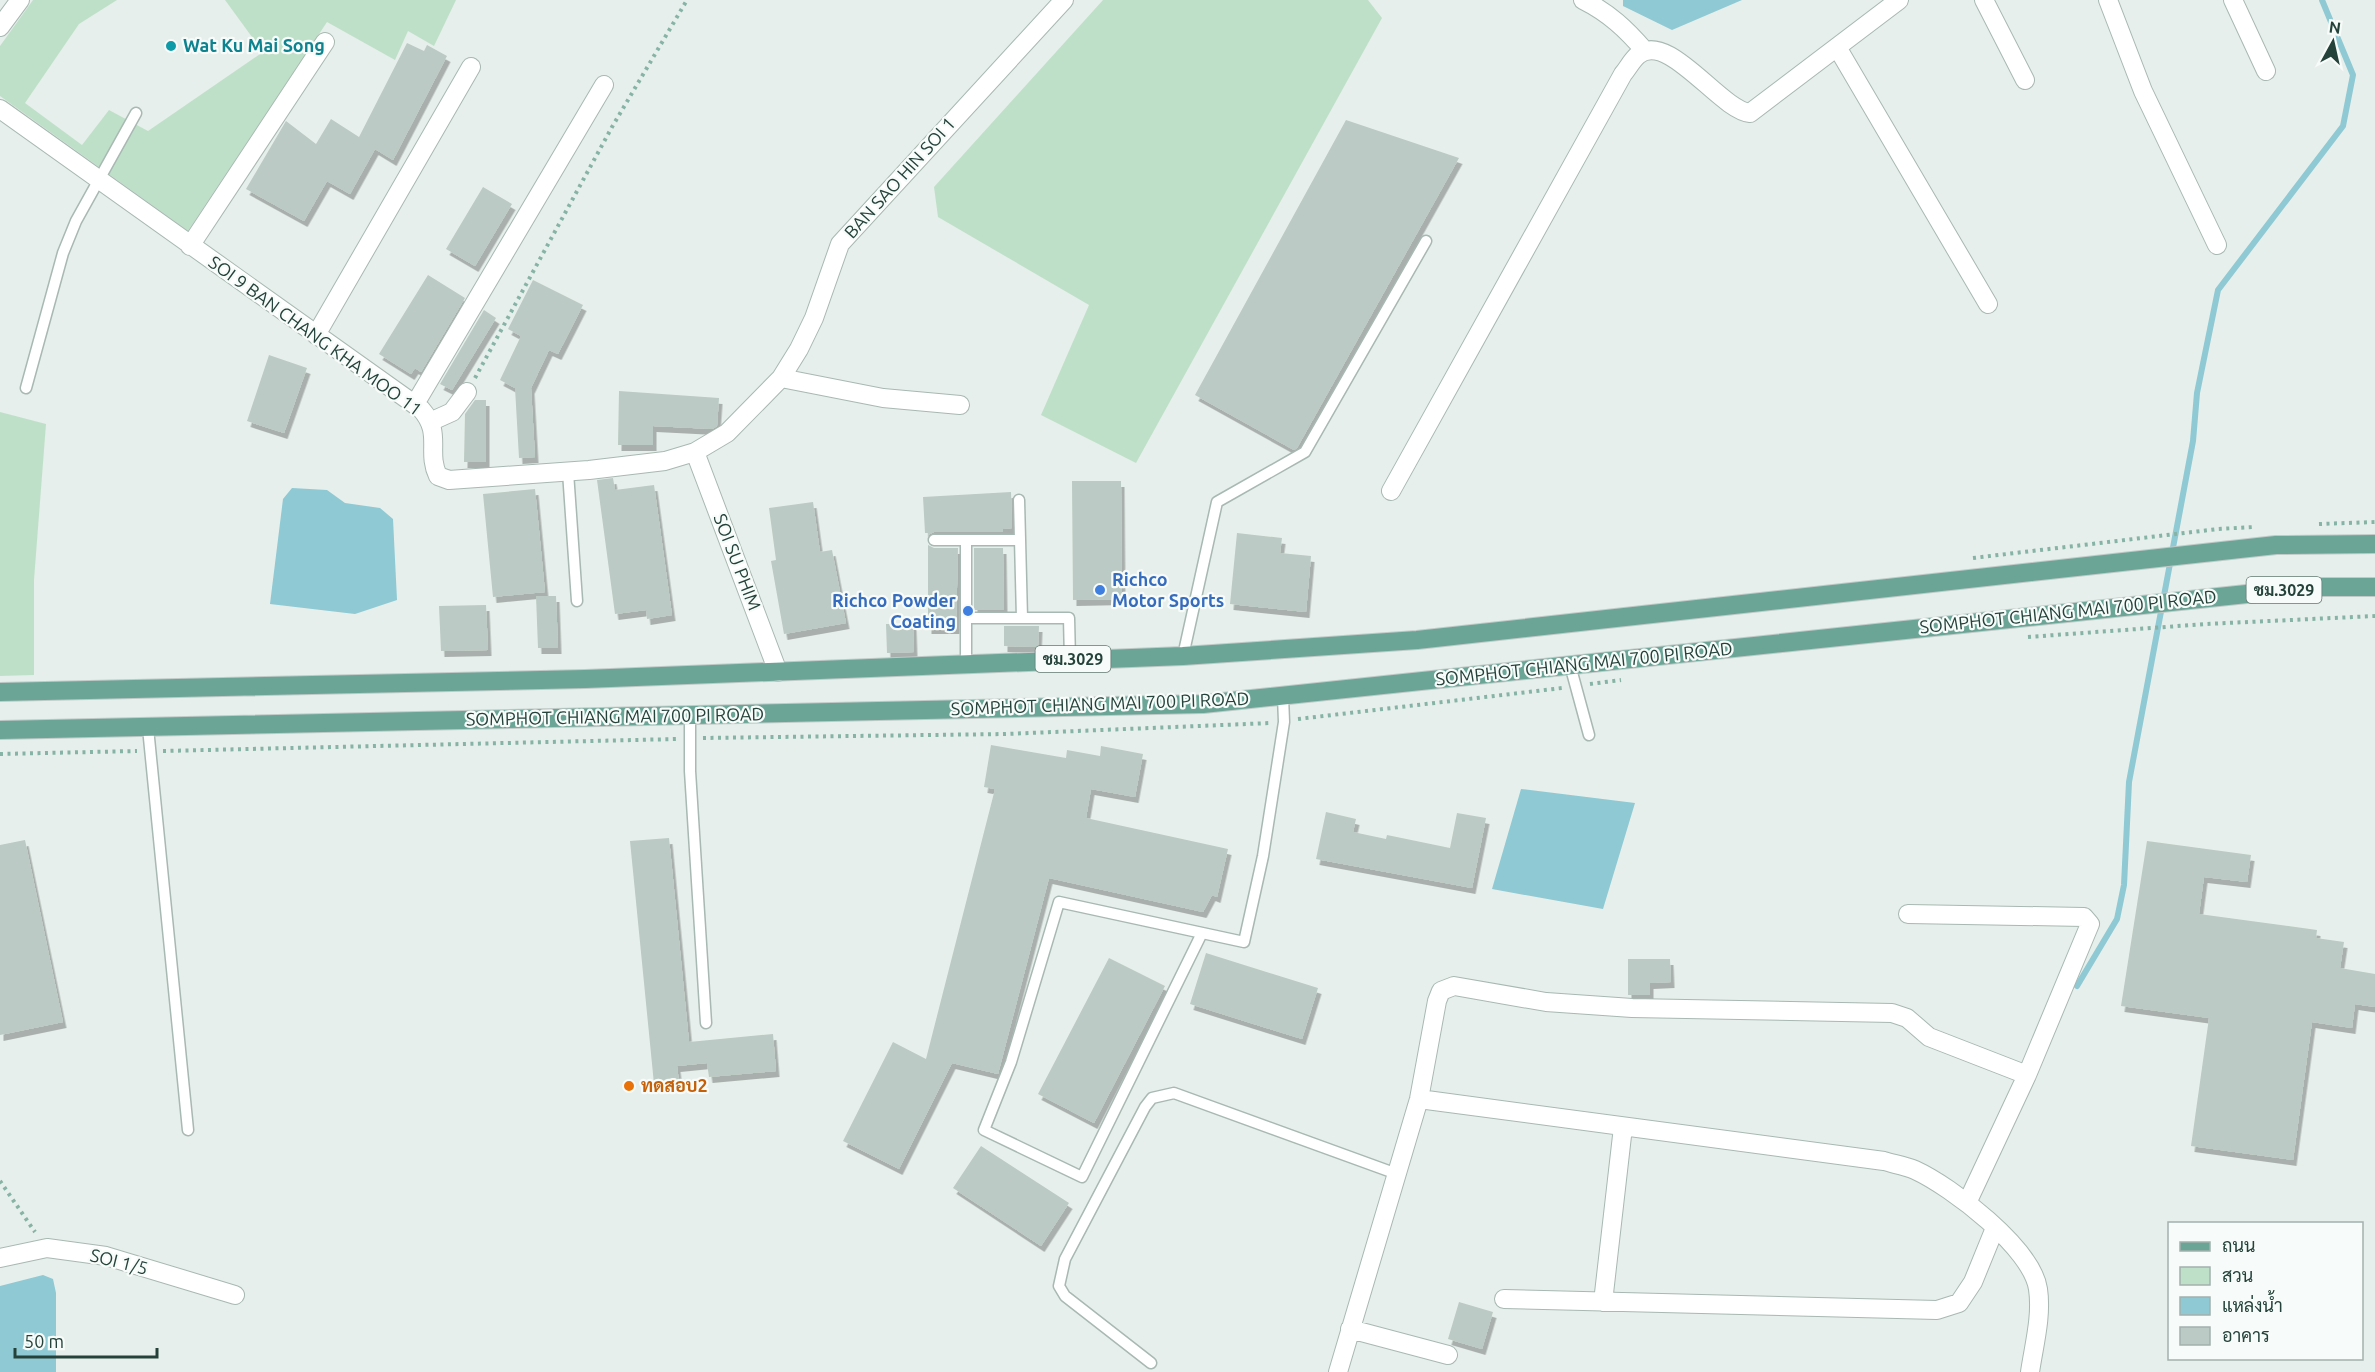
<svg xmlns="http://www.w3.org/2000/svg" width="2375" height="1372" font-family="Ubuntu,Sarabun,sans-serif">
  <style>
    .green { fill: #bfe0c8 }
    .water { fill: #8ec9d4 }
    .lines { fill: none; stroke-linecap: round; stroke-linejoin: round }
    .stream { stroke: #8ec9d4; stroke-width: 6 }
    .building { fill: #bbcac4; filter: url(#shadow) }
    .service-casing { stroke: #a8b8b2; stroke-width: 13 }
    .minor-casing { stroke: #a8b8b2; stroke-width: 20 }
    .primary-casing { stroke: #c2cac8; stroke-width: 20 }
    .path { stroke: #86b3a5; stroke-width: 4; stroke-dasharray: 3 4.5; stroke-linecap: butt }
    .service { stroke: #fff; stroke-width: 10 }
    .minor { stroke: #fff; stroke-width: 18 }
    .primary { stroke: #6aa596; stroke-width: 18 }
    .culture-dot { fill: #0f9aa8; stroke: #f7fbf9; stroke-width: 2 }
    .shop-dot { fill: #3f7fe0; stroke: #f7fbf9; stroke-width: 2 }
    .food-dot { fill: #e8710a; stroke: #f7fbf9; stroke-width: 2 }
    .labels { text-anchor: middle; stroke-width: 4.5; stroke-linejoin: round; paint-order: stroke }
    .shield { fill: #f7fbf9; stroke: #637a73; stroke-width: 1.5 }
    .shield-label { font-size: 16px; font-weight: bold; fill: #24423a }
    .culture-label { font-size: 18px; font-weight: bold; fill: #0d838f; stroke: #f7fbf9; text-anchor: start }
    .street-label { font-size: 18px; fill: #24423a; stroke: #f7fbf9 }
    .shop-label { font-size: 18px; font-weight: bold; fill: #366cbe; stroke: #f7fbf9; text-anchor: start }
    .food-label { font-size: 18px; font-weight: bold; fill: #c56008; stroke: #f7fbf9; text-anchor: start }
  </style>
  <defs>
    <filter id="shadow"><feDropShadow dx="3.5" dy="6" stdDeviation="0" flood-color="#0004"/></filter>
  </defs>
  <rect width="100%" height="100%" fill="#e6efeb"/>
  <path class="green" d="M33 0H117L79 24 25 103 82 145 109 110 148 131 263 52 225 0H456L434 46 408 31 395 60 327 22 188 231 0 96V46Z
    M1103 0H1368L1382 18 1136 463 1041 415 1089 305 938 217 934 187Z
    M0 412 46 424 34 580V675L0 676Z"/>
  <path class="water" d="M1623 0H1742L1672 30 1623 6Z
    M292 488 327 490 345 503 380 508 393 519 397 600 355 614 270 604 283 499Z
    M1521 789 1635 803 1603 909 1492 889Z
    M43 1275 53 1279 56 1293V1372H0V1286Z"/>
  <g class="lines">
    <path class="stream" d="M2077 986 2117 919 2124 885 2129 782 2193 441 2197 393 2218 290 2343 126 2353 75 2322 0"/>
  </g>
  <path class="building" d="M407 43 424 51 427 45 447 56 393 160 375 149 350 194 327 181 304 221 246 189 286 121 316 144 331 119 359 137Z
    M1346 120 1459 158 1297 448 1294 450 1195 395Z
    M483 187 512 204 475 266 446 249Z
    M428 275 465 298 421 372 415 368 411 374 379 354Z
    M533 280 583 305 558 354 549 350 531 388 535 457 519 458 515 388 500 380 521 336 508 329Z
    M484 310 496 318 452 390 440 384Z
    M269 355 307 368 284 433 247 421Z
    M619 391 719 398 717 426 712 429 653 426V445H618Z
    M475 400H486V462H464L465 414Z
    M613 478 615 490 654 485 672 615 647 619 646 610 615 614 597 480Z
    M1072 481H1121L1122 599 1073 600Z
    M535 489 545 592 493 597 483 494Z
    M1011 492 1012 528 1003 529V532H934L928 535V533H925L923 497Z
    M813 502 820 552 832 550 846 623 784 634 771 561 776 560 769 508Z
    M1237 533 1282 538 1280 553 1311 556 1306 612 1230 604Z
    M928 545 934 548H958L956 628H928Z
    M974 548H1003L1004 610H974Z
    M536 596H556L558 648H538Z
    M486 605 488 650 441 651 439 606Z
    M886 624H913L914 652 887 653Z
    M1004 626H1039L1038 647 1004 646Z
    M991 745 1066 758 1067 750 1100 756 1101 746 1143 754 1135 797 1091 789 1086 818 1228 849 1217 897 1212 895 1203 912 1049 878 998 1074 952 1063 899 1169 843 1141 893 1042 926 1059 995 789 984 787Z
    M1326 812 1356 819 1353 832 1386 839 1387 835 1450 848 1457 813 1486 818 1472 888 1316 859Z
    M669 838 689 1042 773 1034 776 1071 709 1077 707 1063 677 1066 679 1082 654 1084 630 841Z
    M25 840 63 1022 0 1035V845Z
    M2147 841 2251 855 2247 882 2204 877 2199 914 2317 930 2316 938 2344 942 2340 968 2375 974V1007L2355 1004 2352 1028 2312 1022 2293 1160 2191 1146 2209 1018 2121 1006Z
    M1206 953 1318 988 1302 1039 1190 1004Z
    M1109 958 1165 986 1094 1123 1038 1094Z
    M1628 959H1670L1671 982 1650 983V995H1628Z
    M981 1146 1069 1203 1041 1246 953 1188Z
    M1459 1302 1493 1312 1482 1349 1448 1339Z"/>
  <g class="lines">
    <defs>
      <path id="service" d="M26 388 63 253 76 221 136 113
        M568 472 577 601
        M1019 500 1022 618
        M934 540H1020
        M966 540V663
        M966 618H1069L1070 660
        M1183 656 1217 502 1305 452 1426 241
        M1570 665 1589 735
        M690 716V771L706 1023
        M148 728 188 1130
        M1202 933 1082 1177 984 1130 1011 1062 1059 902 1244 942 1263 856 1284 722 1283 696
        M1151 1363 1065 1296 1059 1286 1065 1259 1145 1107 1152 1098 1174 1093 1397 1174"/>
      <path id="minor" d="M1583 0C1609 13 1626 29 1645 51
        M1984 0 2025 80
        M2108 0 2143 91 2217 245
        M2233 0 2266 71
        M0 27 20 0
        M1837 47 1988 304
        M0 109 421 409C443 434 426 451 438 476L449 480 589 470 665 461 695 452 727 433 781 378 799 349 814 318 840 244 1064 0
        M190 246 325 42
        M316 335 471 67
        M781 378 883 398 960 405
        M415 404 604 85
        M432 421 452 412 467 392
        M695 452 778 672
        M1391 491 1623 74C1628 68 1632 60 1638 55 1668 30 1720 110 1750 113L1899 0
        M1908 914 2084 917 2090 924 2027 1075 1967 1203
        M1419 1099 1884 1161C1894 1164 1906 1166 1915 1170 1952 1187 2032 1248 2038 1289 2042 1316 2034 1345 2030 1372
        M0 1258 47 1248 106 1256 235 1295
        M1504 1299 1937 1310 1959 1303 1973 1282 1995 1228
        M1603 1302 1623 1127
        M1350 1329 1448 1355
        M1338 1372 1419 1099 1437 1001 1441 991 1454 986 1546 1002 1632 1008 1892 1013 1907 1018 1929 1037 2027 1075"/>
      <path id="primary" d="M0 692 585 679 1183 656 1417 640 2276 545 2375 544
        M0 730 1203 704 2313 587H2375"/>
    </defs>
    <use href="#service" class="service-casing"/>
    <use href="#minor" class="minor-casing"/>
    <use href="#primary" class="primary-casing"/>
    <path class="path" d="M475 378 612 127 687 0
      M2319 524 2375 522
      M1973 558 2218 529 2254 527
      M2028 637 2206 624 2375 616
      M1590 684 1621 680
      M1298 719 1562 688
      M703 738 1005 734 1271 723
      M163 751 677 739
      M0 754 137 751
      M0 1181 35 1232"/>
    <use href="#service" class="service"/>
    <use href="#minor" class="minor"/>
    <use href="#primary" class="primary"/>
  </g>
  <circle class="culture-dot" cx="171" cy="46" r="6"/>
  <g class="shop-dot">
    <circle cx="1100" cy="590" r="6"/>
    <circle cx="968" cy="611" r="6"/>
  </g>
  <circle class="food-dot" cx="629" cy="1086" r="6"/>
  <g class="labels">
    <g class="shield">
      <rect x="2246.5" y="577" width="75" height="26" rx="4.5"/>
      <rect x="1035.5" y="646" width="75" height="26" rx="4.5"/>
    </g>
    <g class="shield-label">
      <text x="2284" y="596">ชม.3029</text>
      <text x="1073" y="665">ชม.3029</text>
    </g>
    <g class="culture-label">
      <text x="183" y="52">Wat Ku Mai Song</text>
    </g>
    <g class="street-label">
      <text transform="translate(900 178) rotate(-48)" y="6">BAN SAO HIN SOI 1</text>
      <text transform="translate(315 336) rotate(36)" y="6">SOI 9 BAN CHANG KHA MOO 11</text>
      <text transform="translate(737 562) rotate(69)" y="6">SOI SU PHIM</text>
      <text transform="translate(2068 612) rotate(-6)" y="6">SOMPHOT CHIANG MAI 700 PI ROAD</text>
      <text transform="translate(1584 664) rotate(-6)" y="6">SOMPHOT CHIANG MAI 700 PI ROAD</text>
      <text transform="translate(1100 704) rotate(-2)" y="6">SOMPHOT CHIANG MAI 700 PI ROAD</text>
      <text transform="translate(615 717) rotate(-1)" y="6">SOMPHOT CHIANG MAI 700 PI ROAD</text>
      <text transform="translate(119 1262) rotate(14)" y="6">SOI 1/5</text>
    </g>
    <g class="shop-label">
      <text x="1112" y="586">Richco<tspan x="1112" dy="21">Motor Sports</tspan></text>
      <text x="956" y="607" text-anchor="end">Richco Powder<tspan x="956" dy="21">Coating</tspan></text>
    </g>
    <g class="food-label">
      <text x="641" y="1092">ทดสอบ2</text>
    </g>
  </g>
  <rect x="2168" y="1222" width="195" height="138" fill="#f7fbf9" stroke="#a3b1ad" stroke-width="1.5"/>
  <rect x="2180" y="1242" width="30" height="9" fill="#6aa596" stroke="#a3b1ad" stroke-width="1.5"/>
  <text x="2222" y="1252" font-size="18" fill="#24423a">ถนน</text>
  <rect x="2180" y="1267" width="30" height="18" fill="#bfe0c8" stroke="#a3b1ad" stroke-width="1.5"/>
  <text x="2222" y="1282" font-size="18" fill="#24423a">สวน</text>
  <rect x="2180" y="1297" width="30" height="18" fill="#8ec9d4" stroke="#a3b1ad" stroke-width="1.5"/>
  <text x="2222" y="1312" font-size="18" fill="#24423a">แหล่งน้ำ</text>
  <rect x="2180" y="1327" width="30" height="18" fill="#bbcac4" stroke="#a3b1ad" stroke-width="1.5"/>
  <text x="2222" y="1342" font-size="18" fill="#24423a">อาคาร</text>
  <g transform="translate(2333 42) rotate(8)" stroke="#f7fbf9" stroke-width="4.5" paint-order="stroke">
  <path d="M0-4.5L10 22L0 15L-10 22Z" fill="#24423a"/>
  <text y="-9" font-size="16" font-weight="bold" text-anchor="middle" fill="#24423a">N</text>
  </g>
  <path d="M15 1348v9h142v-9" fill="none" stroke="#24423a" stroke-width="3"/>
  <text x="24" y="1348" font-size="18" fill="#24423a" stroke="#f7fbf9" stroke-width="4.5" paint-order="stroke">50 m</text>
</svg>
